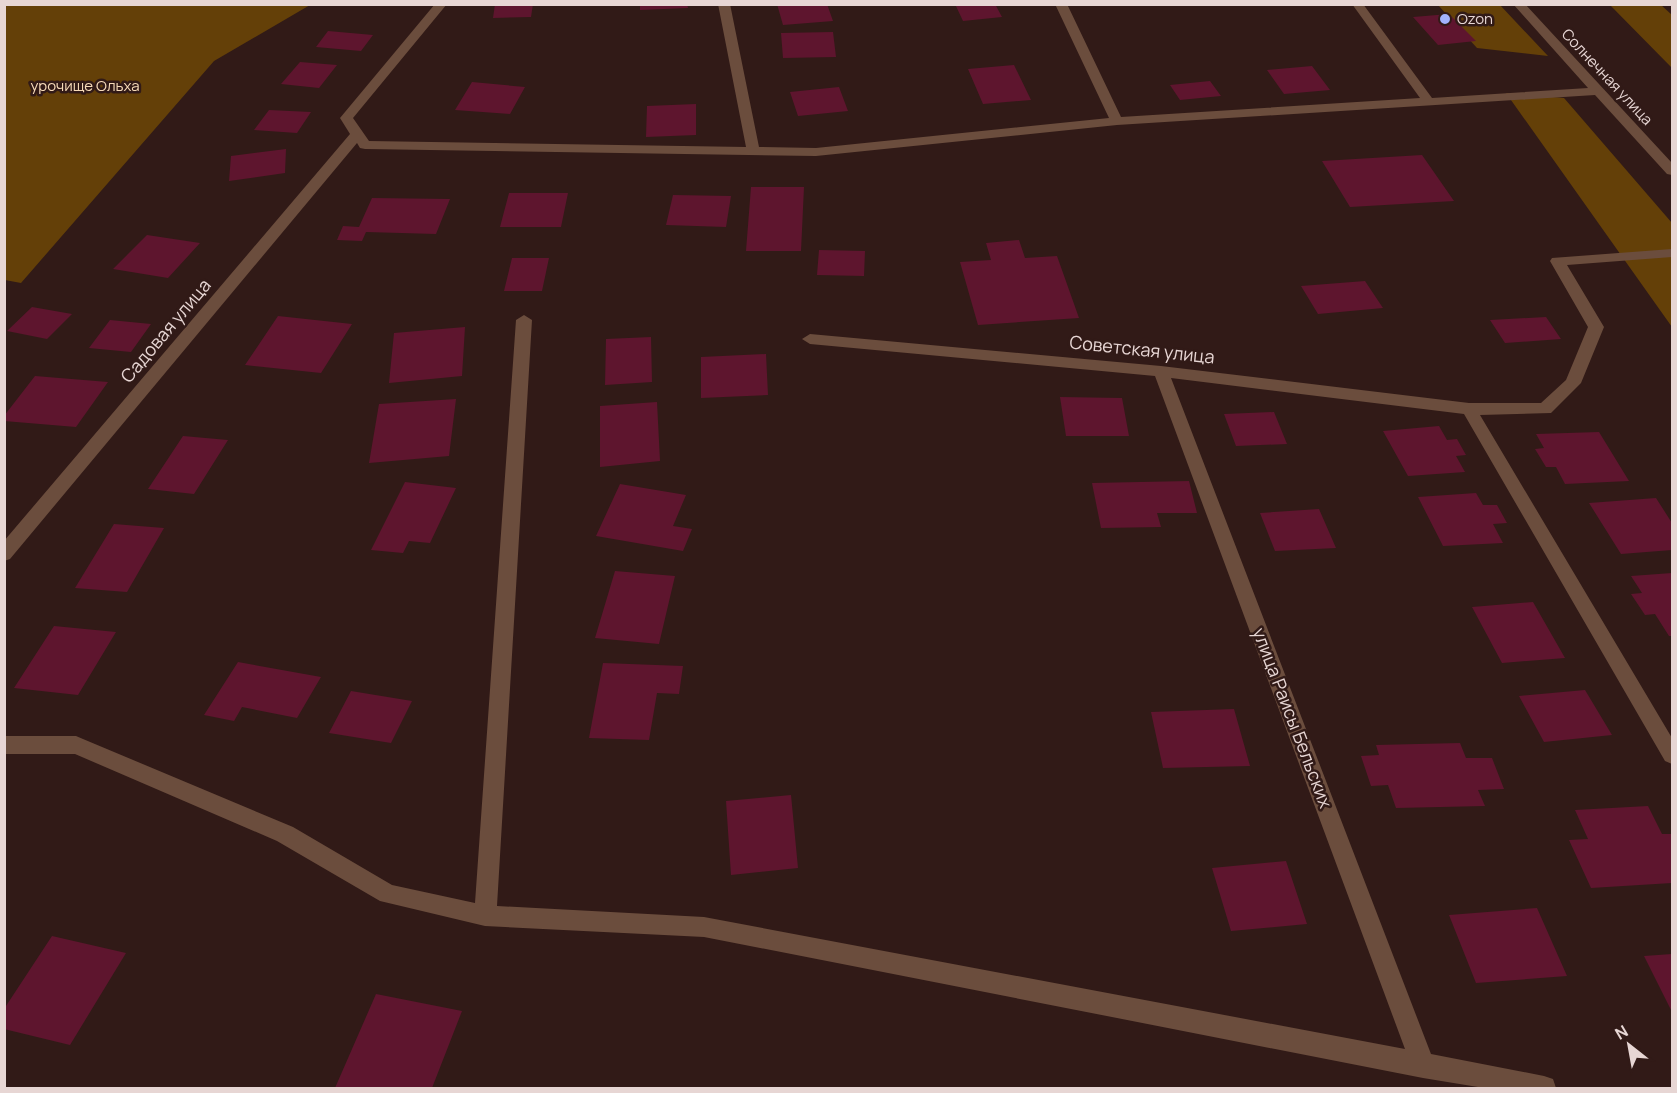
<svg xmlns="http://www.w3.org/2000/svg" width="1677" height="1093" font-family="Manrope,sans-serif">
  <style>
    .green { fill: #644008 }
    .building { fill: #5e152e }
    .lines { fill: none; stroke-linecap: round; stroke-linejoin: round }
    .minor { fill: #6b4d3d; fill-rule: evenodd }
    .poi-dot { fill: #a2b2fd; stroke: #311a17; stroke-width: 2 }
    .labels { text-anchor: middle; stroke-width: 5; stroke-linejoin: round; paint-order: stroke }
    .far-poi-label { font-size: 15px; fill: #e7d6d4; stroke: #311a17; text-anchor: start }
    .far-street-label { font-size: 15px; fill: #e7d6d4; stroke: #311a17 }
    .far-park-label { font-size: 15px; fill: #f7dbb9; stroke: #311a17 }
    .street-label { font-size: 18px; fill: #e7d6d4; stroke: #311a17 }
  </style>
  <rect width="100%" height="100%" fill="#311a17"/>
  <path class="green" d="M4 5 5 4 310 5 214 61 21 283 5 280Z
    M1438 5H1500L1548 56 1477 48Z
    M1610 5H1661L1672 15V68Z
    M1506 93 1564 98 1672 223V327Z"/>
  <path class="building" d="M495 4H533L531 17 493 18Z
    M640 4H687L688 8 640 10Z
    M777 4H827L833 21 783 25Z
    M955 4H995L1002 17 963 21Z
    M1449 14 1476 41 1438 45 1413 17Z
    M328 31 373 35 361 51 316 47Z
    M833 32 836 57 783 58 781 33Z
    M300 62 337 65 319 88 281 84Z
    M1014 65 1031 100 983 104 968 69Z
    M1312 66 1330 90 1284 94 1267 70Z
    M1210 81 1221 96 1180 100 1170 85Z
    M472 82 525 87 510 114 455 110Z
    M839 87 848 111 798 116 790 92Z
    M696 104V135L646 137 647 106Z
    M269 110 311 112 297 133 254 130Z
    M286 149 285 173 229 181 231 156Z
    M1422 155 1454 201 1350 207 1322 161Z
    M751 187H804L801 251H746Z
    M509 193H568L561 227H500Z
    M673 195 731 196 726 227 666 225Z
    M372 198 450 199 436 234 366 232 362 241 337 240 343 226 359 227Z
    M147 235 200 243 168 278 113 269Z
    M1019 240 1025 258 1057 256 1079 318 978 325 960 262 991 260 986 243Z
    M819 250 865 251 864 276 817 275Z
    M512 258H549L542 291H504Z
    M1365 281 1383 308 1318 314 1301 286Z
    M32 307 72 314 47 339 7 331Z
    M278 316 352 324 321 373 245 365Z
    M1546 317 1561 339 1505 343 1490 320Z
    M110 320 151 324 131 352 89 348Z
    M465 327 462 376 389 383 394 333Z
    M651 337 652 382 605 385 606 339Z
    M766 354 768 395 701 398V357Z
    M35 376 108 382 76 427 4 421V416Z
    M1060 397 1122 398 1129 436H1066Z
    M456 399 449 456 369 463 379 404Z
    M657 402 660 461 600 467V406Z
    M1274 412 1287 444 1236 446 1224 414Z
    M1439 426 1447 440 1457 439 1466 455 1456 456 1465 472 1408 476 1383 431Z
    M1599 432 1629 481 1565 484 1556 467H1546L1535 449 1544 448 1536 434Z
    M183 436 228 440 194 494 148 489Z
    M1189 481 1197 513H1157L1161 527 1101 528 1092 483Z
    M405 482 456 488 430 543 409 541 403 553 371 550Z
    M620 484 686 495 673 526 692 529 683 551 596 536Z
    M1476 493 1483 505H1497L1507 523 1493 524 1503 543 1443 546 1418 497Z
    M1656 498 1672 523V550L1621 554 1589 503Z
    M1319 509 1336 548 1275 551 1260 513Z
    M114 524 164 528 127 592 75 588Z
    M615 571 675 576 659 644 595 638Z
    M1672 573V636H1669L1655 614 1645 615 1631 594 1642 593 1631 576Z
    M1533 602 1565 658 1502 663 1472 607Z
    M54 626 116 632 78 695 14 688Z
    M238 662 321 677 297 718 242 707 234 721 204 715Z
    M603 663 683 666 679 694 657 693 649 740 589 738Z
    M1585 690 1612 735 1544 742 1519 696Z
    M351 691 412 701 391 743 329 733Z
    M1234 709 1250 766 1163 768 1151 712Z
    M1460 743 1466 758H1492L1504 789 1478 790 1485 806 1396 808 1388 785 1371 786 1361 756 1379 755 1376 745Z
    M791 795 798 868 731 875 726 801Z
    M1648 806 1662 834H1672V883L1591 888 1569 840 1588 839 1575 810Z
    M1286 861 1307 924 1231 931 1212 868Z
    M1537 908 1567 976 1476 983 1449 915Z
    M52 936 126 953 70 1045 4 1029V1009Z
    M1672 954V1012L1644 956Z
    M376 994 462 1011 432 1088H335Z"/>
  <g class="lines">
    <path class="minor" d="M435 4H447L353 118 369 141 746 147 718 4H730L759 147 816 148 1109 118 1055 4H1067L1121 117 1420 98 1352 4H1363L1432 98 1588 88 1513 4H1525L1672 163V175L1667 174 1595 95 1117 125 816 156 365 149 360 148 357 143 10 559 4 561V541L350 134 340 118Z
      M1672 249V257L1567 265 1604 327 1581 383 1551 413 1480 415 1672 738V764L1665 761 1464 414 1171 378 1431 1054 1544 1076 1553 1079 1556 1088H1484L1423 1078 704 937 485 926 380 901 277 841 75 754H4V736H76L83 739 293 827 392 885 475 903 516 320 524 315 532 320 497 906 704 917 1405 1049 1155 376 810 344 802 339 810 334 1161 366 1469 403H1541L1566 380 1588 327 1550 261 1552 258Z"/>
  </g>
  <circle class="poi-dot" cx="1445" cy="19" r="6"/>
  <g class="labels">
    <g class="far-poi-label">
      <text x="1457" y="24">Ozon</text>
    </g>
    <g class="far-street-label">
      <text transform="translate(1607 77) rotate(47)" y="5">Солнечная улица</text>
    </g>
    <g class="far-park-label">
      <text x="85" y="91">урочище Ольха</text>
    </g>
    <g class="street-label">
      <text transform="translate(166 331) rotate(-50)" y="6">Садовая улица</text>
      <text transform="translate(1142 350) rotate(6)" y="6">Советская улица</text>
      <text transform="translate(1292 718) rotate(69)" y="6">улица Раисы Бельских</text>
    </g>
  </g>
  <rect width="1677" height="1093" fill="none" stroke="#e7d6d4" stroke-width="12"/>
  <g transform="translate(1629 1045) rotate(329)" stroke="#311a17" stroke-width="4.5" paint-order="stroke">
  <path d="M0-4.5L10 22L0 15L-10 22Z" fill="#e7d6d4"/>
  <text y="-9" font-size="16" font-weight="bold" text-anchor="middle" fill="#e7d6d4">N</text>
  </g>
</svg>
